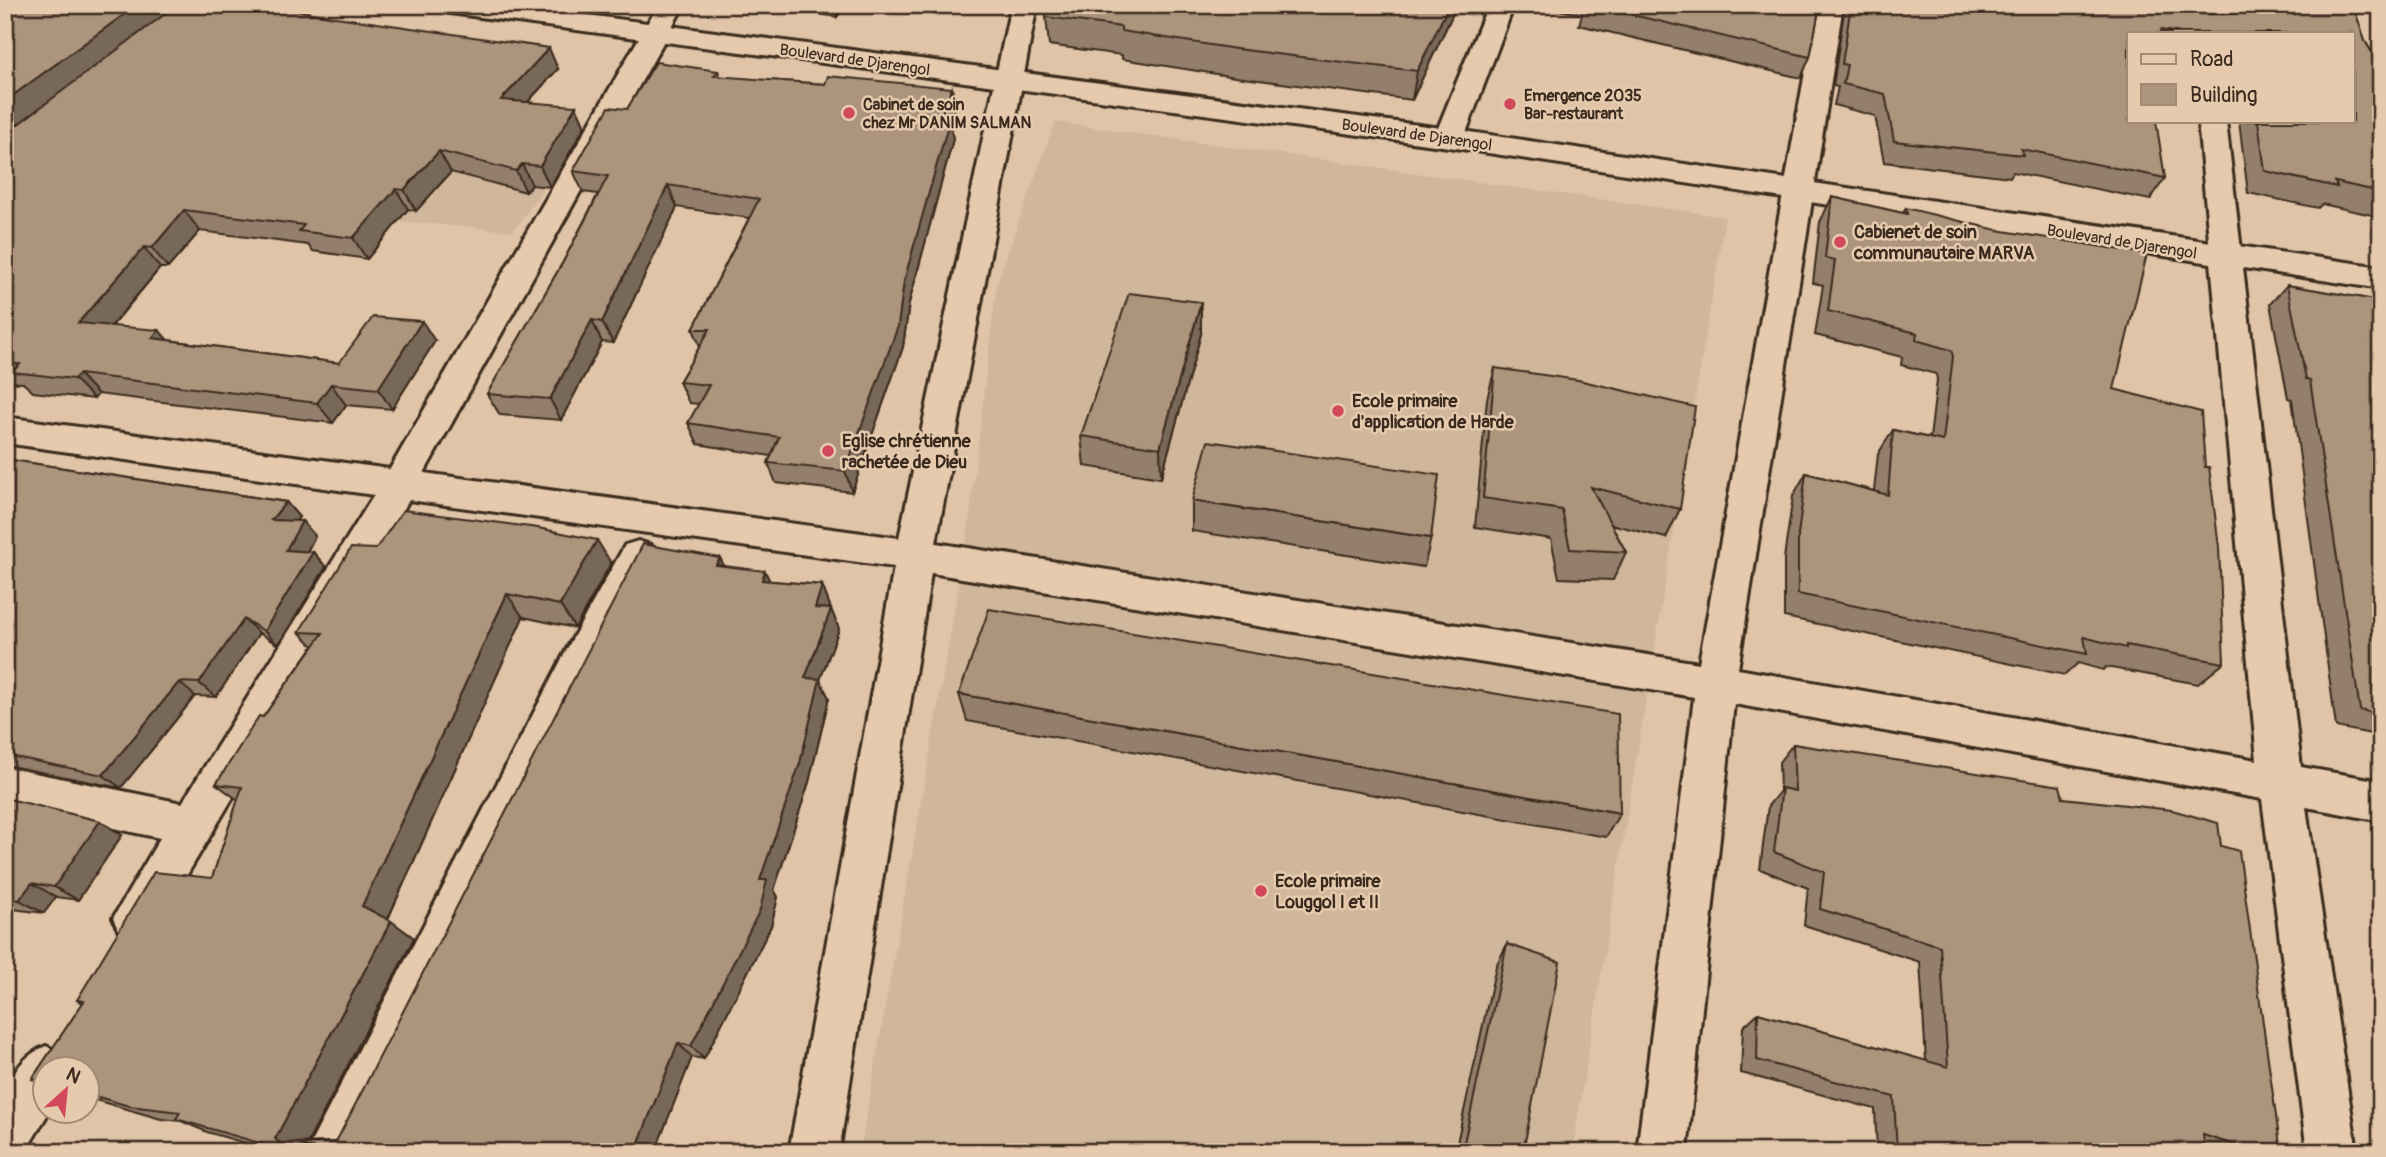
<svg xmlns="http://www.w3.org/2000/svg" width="2386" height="1157" font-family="Pangolin,sans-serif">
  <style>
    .built { fill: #d0b69a }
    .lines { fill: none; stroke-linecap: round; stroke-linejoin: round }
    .street-casing { stroke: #3b2a1e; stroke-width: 6 }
    .primary-casing { stroke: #3b2a1e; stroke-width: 6 }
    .street { fill: #e6caad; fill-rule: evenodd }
    .primary { fill: #e6caad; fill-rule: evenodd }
    .wall { fill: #947f6c; stroke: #3b2a1e; stroke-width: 2 }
    .shaded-wall { fill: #786858; stroke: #3b2a1e; stroke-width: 2 }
    .building { fill: #ac947d; stroke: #3b2a1e; stroke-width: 2 }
    .poi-dot { fill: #d1495b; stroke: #e6caad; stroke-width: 2.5 }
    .labels { text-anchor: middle; stroke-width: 5; stroke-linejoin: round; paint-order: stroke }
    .far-street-label { font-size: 16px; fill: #3b2a1e; stroke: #e6caad }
    .far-poi-label { font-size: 16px; font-weight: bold; fill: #3b2a1e; stroke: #e6caad; text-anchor: start }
    .poi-label { font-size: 18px; font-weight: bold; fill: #3b2a1e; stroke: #e6caad; text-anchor: start }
  </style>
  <rect width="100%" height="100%" fill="#dfc4a7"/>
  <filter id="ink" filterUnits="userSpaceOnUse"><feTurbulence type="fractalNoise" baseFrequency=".0143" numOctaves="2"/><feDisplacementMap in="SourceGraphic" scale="14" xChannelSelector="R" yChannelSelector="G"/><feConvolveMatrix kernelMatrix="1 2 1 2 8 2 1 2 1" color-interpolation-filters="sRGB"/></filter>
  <g filter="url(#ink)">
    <path class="built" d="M373 107 559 168 513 231 275 210Z
      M1055 122 1725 217 1572 1152H860L967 539 997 283Z"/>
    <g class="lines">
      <defs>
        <path id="street" d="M658 5H684L424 473 899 538 1011 5H1037L936 543 1699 663 1817 5H1843L1738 669 2257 760 2198 121H2226L2301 767 2381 781V821L2306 807 2357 1152H2307L2262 799 1734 704 1687 1152H1637L1694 697 931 573 839 1152H789L894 567 409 500 152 934 136 940 120 934 113 918 160 838 5 805V767L182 803 374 495 5 443V417L390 469Z
          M1488 5H1514L1464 138 1459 144 1449 147 1439 144 1434 138Z
          M638 541 651 545 657 556 598 667 358 1152H306L570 643 625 545Z
          M46 1046 63 1054 70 1070H46V1112H49L25 1152H5C5 1109 0 1066 46 1046Z"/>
        <path id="primary" d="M437 5H512L1449 129 2381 267V289L1449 147 450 13 441 11Z"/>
      </defs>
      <use href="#street" class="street-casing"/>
      <use href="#primary" class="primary-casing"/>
      <use href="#street" class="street"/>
      <use href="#primary" class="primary"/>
    </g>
    <path class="wall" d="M5 5H174L175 6 558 69 528 102 585 126 550 187 532 185 526 192 451 172 416 211 408 209 367 259 313 251 308 245 200 231 168 268H160L112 326 168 340 339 363 435 341 392 409 346 405 333 423 98 394 94 399 33 392 23 383 5 382Z
      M759 5H845L837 17Z
      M1047 5H1457L1412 100 1235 77 1122 59V55L1049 45 1046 17Z
      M1539 5H1820L1810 57 1801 78 1579 25 1582 14 1538 7Z
      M1845 5H2201L2202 14H2215L2214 5H2353L2365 41 2381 67V217L2322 204 2318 208 2248 193 2239 121H2353V33H2129L2165 178 2150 200 2013 172 2010 177 1884 162 1875 116 1834 105 1838 87 1833 86Z
      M718 71 720 77 825 84 952 88 955 110 950 123 953 139 909 303 903 347 852 492 776 483 768 463 771 456 698 444 688 423 699 404 689 403 679 382 700 346 693 329 749 218 677 207 613 343 602 342 561 420 500 415 487 394 563 262 598 194 583 192 573 171 627 109Z
      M1832 197 1903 213 1906 208 2114 389 2205 467 2224 663 2198 684 2106 667 2103 670 2078 663 2065 675 1784 617V558L1793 496 1806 473 1874 491 1878 454 1893 430 1930 438 1937 380 1936 374 1901 365 1902 357 1815 335 1823 285 1813 283 1820 222Z
      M2287 285 2381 301V736L2336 727 2292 399 2288 398 2270 304Z
      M1201 334 1161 478 1084 466 1081 436Z
      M1495 368 1680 509 1666 538 1611 524 1626 552 1613 580 1559 578 1551 539 1475 527 1487 399Z
      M5 459 286 502 299 517 296 521H302L315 536 307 552H313L326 567 278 645 259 633 216 697 195 696 121 788 5 765Z
      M1192 501 1431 538 1424 567 1192 531Z
      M720 558 724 566 770 581 822 585 830 606 829 609H831L839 629 820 680 829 698 809 782 774 890 778 897 771 926 704 1059 692 1057 655 1151 707 1152H317L306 1147 304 1151 305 1152H276L207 1132 181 1121 161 1119 88 1098V1069H46V1084L32 1079 83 1003 77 1000 212 878 238 800 216 784 313 646 299 632 611 563 575 628 523 617 388 919 414 938 308 1143 336 1142Z
      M959 694 1620 813 1606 837 967 721Z
      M1793 744 2063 798 2221 846 2281 1152H1877L1875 1109 1741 1073 1743 1027 1758 1013 1926 1061 1920 962 1804 925 1808 888 1760 869 1768 806 1780 791 1779 762Z
      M5 798 122 835 78 900 56 897 44 913 5 908Z
      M2381 861V884L2375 865Z
      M1507 944 1523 1152H1455L1496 966Z
      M2381 965V1010L2376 967Z"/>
    <path class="shaded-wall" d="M137 5H174L176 7 5 135V101Z
      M834 5H845L837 17Z
      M1449 5H1457L1412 100 1417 71Z
      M549 48 558 69 511 120 501 100Z
      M952 88 955 110 950 123 953 139 909 303 903 347 852 492 845 471 904 281 940 117Z
      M576 106 585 126 550 187 540 166Z
      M439 151 451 172 416 211 404 190Z
      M522 164 532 185 526 192 516 171Z
      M668 185 677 207 613 343 602 322Z
      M396 189 408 209 367 259 353 238Z
      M184 210 200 231 168 268 152 248Z
      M144 247 160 268 97 343 78 323Z
      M1201 302V334L1161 478 1160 448Z
      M592 320 602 342 561 420 550 399Z
      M422 321 435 341 392 409 378 389Z
      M159 330 176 350 152 338Z
      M79 374 98 394 94 399 74 379Z
      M331 384 346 405 333 423 317 403Z
      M286 502 299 517 285 535 271 520Z
      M302 521 315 536 300 565 286 550Z
      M597 540 611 563 575 628 560 605Z
      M313 552 326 567 278 645 264 631Z
      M720 558 730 579 716 565Z
      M765 571 775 592 762 580Z
      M822 585 830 606 823 628 815 608Z
      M507 594 523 617 386 923 362 906Z
      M831 609 839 629 820 680 829 698 809 782 774 890 778 897 771 926 704 1059 691 1046 760 880 805 678Z
      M244 619 259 633 216 697 199 683Z
      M179 682 195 696 121 788 103 775Z
      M100 821 122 835 78 900 54 887Z
      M32 883 56 897 44 913 19 900Z
      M391 921 414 938 306 1146 299 1144 306 1147 304 1151 305 1152H285L277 1148 275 1139Z
      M678 1043 692 1057 655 1152H635Z
      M699 1145 707 1152H698Z"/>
    <path class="building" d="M5 5H137L5 101Z
      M177 5H267L329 16 549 48 501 100 576 106 540 166 522 164 516 171 439 151 404 190 396 189 353 238 299 231 304 225 184 210 152 248 144 247 78 323 159 330 152 338 339 363 373 317 422 321 378 389 331 384 317 403 79 374 74 379 12 372 20 364 5 363V134Z
      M1047 5H1449L1417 71 1236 49 1121 31V27L1046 17Z
      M1591 5H1820L1810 57Z
      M1851 5H2201L2202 14 2233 13 2231 5H2353L2365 41 2381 67V192L2335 182 2337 187 2265 171 2258 121H2353V33H2181L2161 30 2162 33H2129V121H2156L2165 178 2021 149 2023 155 1894 141 1885 94 1843 84 1847 65 1842 64Z
      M656 62 718 71 714 76 825 84 828 76 952 88 940 117 950 118 904 281 898 326 845 471 768 463 779 437 688 423 709 385 679 382 710 329H693L759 199 668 185 602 322 592 320 550 399 487 394 563 262 608 176 573 171 609 107 627 109Z
      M1832 197 1907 214 1906 208 1997 230 2147 254 2114 389 2201 412 2205 467H2209L2219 547 2224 663 2126 645V648L2084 637 2087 654 1798 594V535L1806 473 1888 495 1893 430 1943 441 1953 356 1951 350 1916 340 1917 333 1828 311 1835 260 1825 258Z
      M2287 285 2381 301V715L2360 710 2310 380 2306 379Z
      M1129 293 1201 302 1160 448 1081 436Z
      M1495 368 1578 380 1695 407 1680 509 1591 487 1626 552 1570 549 1562 510 1483 498Z
      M1208 441 1439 475 1431 538 1192 501Z
      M5 459 286 502 271 520 302 521 286 550 313 552 264 631 244 619 199 683 179 682 103 775 5 755Z
      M403 510 538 528 597 540 560 605 507 594 362 906 391 921 275 1139 280 1143 277 1148 176 1119 180 1112 129 1106 88 1094V1069H46V1082L32 1079 84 1001 77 1000 154 872 212 878 242 787 216 784 259 716 263 717 323 633 299 632 351 548 376 549Z
      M643 544 720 558 716 565 765 571 762 580 822 585 815 608 831 609 805 678 820 679 800 763 760 880H767L760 910 691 1046 678 1043 635 1152H325L299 1144 336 1142Z
      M989 609 1618 714 1620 813 959 694Z
      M1793 744 2060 786 2063 798 2172 810 2218 823 2221 846 2239 851 2281 1152H2257L2203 1135 2205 1152H1897L1894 1097 1757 1060 1758 1013 1948 1067 1940 946 1820 909 1824 872 1774 852 1782 788 1795 791Z
      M5 798 100 821 54 887 32 883 19 900 5 898Z
      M1507 944 1560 962 1523 1152H1462Z
      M699 1145 698 1152H652Z"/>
  </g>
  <g class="poi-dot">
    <circle cx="1510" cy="104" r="7"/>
    <circle cx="849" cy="113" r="7"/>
    <circle cx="1840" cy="242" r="7"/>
    <circle cx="1338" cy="411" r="7"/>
    <circle cx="828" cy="451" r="7"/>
    <circle cx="1261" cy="891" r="7"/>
  </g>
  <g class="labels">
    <g class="far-street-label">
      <text transform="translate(855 59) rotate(8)" y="6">Boulevard de Djarengol</text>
      <text transform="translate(1417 134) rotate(8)" y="6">Boulevard de Djarengol</text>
      <text transform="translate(2122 241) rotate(9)" y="6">Boulevard de Djarengol</text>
    </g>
    <g class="far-poi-label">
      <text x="1524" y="101">Emergence 2035<tspan x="1524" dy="18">Bar-restaurant</tspan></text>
      <text x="863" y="110">Cabinet de soin<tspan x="863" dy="18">chez Mr DANIM SALMAN</tspan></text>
    </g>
    <g class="poi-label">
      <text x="1854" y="238">Cabienet de soin<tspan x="1854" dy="21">communautaire MARVA</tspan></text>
      <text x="1352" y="407">Ecole primaire<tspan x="1352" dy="21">d'application de Harde</tspan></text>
      <text x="842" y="447">Eglise chrétienne<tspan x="842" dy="21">rachetée de Dieu</tspan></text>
      <text x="1275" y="887">Ecole primaire<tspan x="1275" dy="21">Louggol I et II</tspan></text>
    </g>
  </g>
  <rect width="2386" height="1157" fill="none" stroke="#e6caad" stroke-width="28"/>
  <rect x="14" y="14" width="2358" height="1129" fill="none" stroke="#3b2a1e" stroke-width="2.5" filter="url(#ink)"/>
  <rect x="2127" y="32" width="228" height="91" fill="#e6caad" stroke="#a28a74" stroke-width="2"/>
  <rect x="2141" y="54" width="35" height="10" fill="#e6caad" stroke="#a28a74" stroke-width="2"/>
  <text x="2190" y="66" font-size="21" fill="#3b2a1e">Road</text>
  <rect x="2141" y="84" width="35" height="21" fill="#ac947d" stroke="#a28a74" stroke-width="2"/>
  <text x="2190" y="102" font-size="21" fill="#3b2a1e">Building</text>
  <g transform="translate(66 1090) rotate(27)"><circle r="33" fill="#e6caad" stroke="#a28a74" stroke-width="2"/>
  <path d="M0-5L12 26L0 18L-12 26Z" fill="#d1495b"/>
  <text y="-10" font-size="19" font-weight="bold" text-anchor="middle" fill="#3b2a1e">N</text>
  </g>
</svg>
